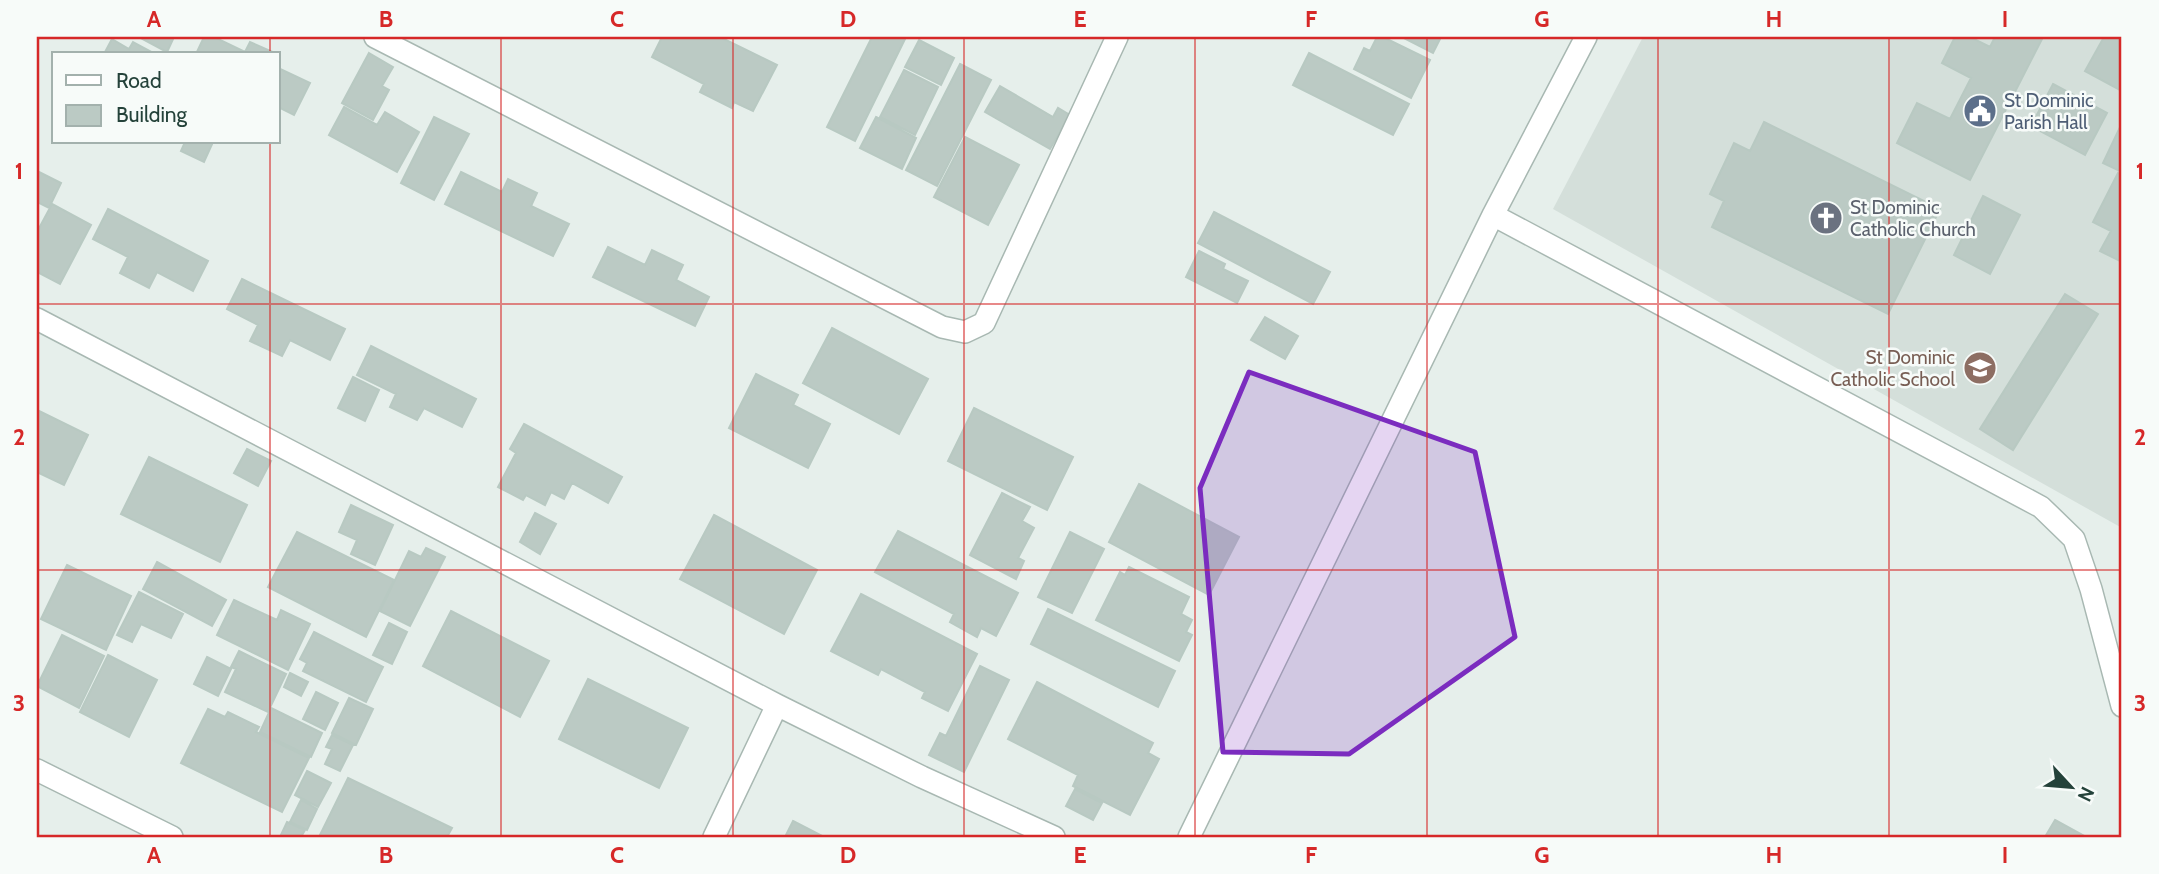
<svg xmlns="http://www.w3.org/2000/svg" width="2159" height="874" font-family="Cabin,sans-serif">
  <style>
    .built { fill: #d4dfda }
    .building { fill: #bbcac4; stroke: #b8c9c2; stroke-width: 2 }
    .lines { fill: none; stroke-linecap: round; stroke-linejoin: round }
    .minor-casing { stroke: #a8b8b2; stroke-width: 24 }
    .minor { stroke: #fff; stroke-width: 21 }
    .marked { fill: #7b2cbf; fill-opacity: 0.2; stroke: #7b2cbf; stroke-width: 5; stroke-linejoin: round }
    .grid { fill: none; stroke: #d62828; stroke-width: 2; stroke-opacity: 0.55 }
    .labels { text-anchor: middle; stroke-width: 5; stroke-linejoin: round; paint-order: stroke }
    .service-label { font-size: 19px; fill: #4e5e75; stroke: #f7fbf9; text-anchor: start }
    .worship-label { font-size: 19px; fill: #5b616d; stroke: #f7fbf9; text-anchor: start }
    .education-label { font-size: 19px; fill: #785e54; stroke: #f7fbf9; text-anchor: end }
    .neatline { fill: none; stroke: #d62828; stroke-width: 2.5 }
    .grid-label { font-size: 23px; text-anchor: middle; font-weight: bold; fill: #d62828 }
  </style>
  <rect width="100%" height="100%" fill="#e6efeb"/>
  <path class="built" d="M1643 37H2122V528L1553 209Z"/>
  <path class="building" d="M139 37H174L167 52Z
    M204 37H214L245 52 250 42 277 54H196Z
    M662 37H720L777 65 753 111 734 102 732 108 700 92 704 84 652 57Z
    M872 37H906L855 141 827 127Z
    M1377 37H1383L1430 60 1411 98 1354 69 1364 48 1370 51Z
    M1402 37H1441L1433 53Z
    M1955 37H1970L1990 47 1995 37H2043L1970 180 1897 143 1917 103 1950 119 1971 78 1942 63Z
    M2104 37H2122V91L2085 71Z
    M112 39 129 49 133 42 155 54H104Z
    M919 40 954 58 941 85 905 67Z
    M369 53 393 67 382 86 389 90 373 120 342 103Z
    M1309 53 1409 104 1393 135 1293 85Z
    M960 64 991 80 937 186 906 170Z
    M278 68 310 83 294 115 278 107Z
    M904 70 938 87 915 135 880 117Z
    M2053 84 2107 113 2085 155 2031 126Z
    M1000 86 1053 117 1058 108 1070 115 1050 149 985 112Z
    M344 107 377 125 385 112 419 132 397 172 329 135Z
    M434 117 469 134 434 200 401 183Z
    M876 117 916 138 902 169 860 148Z
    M1764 122 1940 209 1888 314 1712 227 1724 201 1710 194 1734 143 1750 151Z
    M2122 123V172L2103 163Z
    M965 137 1019 165 988 225 934 197Z
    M185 142H213L204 162 181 151Z
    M37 171 61 183 49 208 37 202Z
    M461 172 502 192 508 179 537 193 531 206 569 224 553 256 445 204Z
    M2118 173 2122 176V262L2100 251 2111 231 2093 222Z
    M1983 196 2020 215 1990 274 1954 255Z
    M52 204 91 225 60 284 37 272V232Z
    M108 209 208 261 193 291 157 272 149 288 120 273 128 257 93 239Z
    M1214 212 1330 272 1313 304 1198 243Z
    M608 247 645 265 652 250 683 265 676 280 709 297 695 326 593 277Z
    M1199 251 1225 264 1223 269 1248 281 1237 303 1186 277Z
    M242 279 345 329 330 360 290 340 282 356 250 341 258 325 227 309Z
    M2065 294 2098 314 2013 450 1980 429Z
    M1265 317 1298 336 1285 359 1251 340Z
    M832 328 928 379 899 434 803 383Z
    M371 346 476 399 462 427 424 408 417 420 390 407 396 394 357 375Z
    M756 374 798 395 793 405 830 424 808 468 729 428Z
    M353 377 379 390 365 421 338 408Z
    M974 408 1073 457 1047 510 948 461Z
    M37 410 88 435 64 485 37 472Z
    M524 424 622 477 608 503 572 483 564 499 551 492 545 505 526 495 523 500 498 487 516 453 510 449Z
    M247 449 271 461 258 486 234 473Z
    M149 457 247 505 220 562 121 514Z
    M1139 484 1239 537 1209 595 1109 542Z
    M1002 493 1030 507 1022 521 1034 528 1018 558 1024 561 1016 579 970 555Z
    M351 505 393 525 375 565 351 554 357 540 339 532Z
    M535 513 556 524 540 554 520 542Z
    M714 515 817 570 784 634 680 579Z
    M898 531 1018 593 996 636 981 628 977 637 950 622 954 614 875 572Z
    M297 532 394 580 366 637 268 587Z
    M1070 532 1104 549 1072 613 1038 597Z
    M426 548 445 557 410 626 380 611 409 551 421 557Z
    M157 562 226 600 212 626 143 589Z
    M67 565 131 596 106 650 41 619Z
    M1129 567 1189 597 1181 614 1192 620 1186 632 1192 635 1179 661 1096 620 1120 572 1125 575Z
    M139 592 183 614 171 638 141 624 132 642 117 635Z
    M861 594 977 654 948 711 922 698 925 692 881 669 878 675 831 651Z
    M234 600 277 620 281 610 310 624 288 670 217 635Z
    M1048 609 1175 671 1158 707 1031 644Z
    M451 611 549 661 520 717 423 666Z
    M389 623 407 632 392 664 373 655Z
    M314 632 383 667 366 702 303 671 307 663 300 659Z
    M62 635 104 656 79 708 37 686Z
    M239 651 286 674 268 712 225 692 236 669 231 667Z
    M108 655 157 680 129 737 80 712Z
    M207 657 231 669 218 696 194 684Z
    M980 666 1009 680 964 772 929 755 940 733 946 736Z
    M290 673 308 682 301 696 284 687Z
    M588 679 688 728 659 788 559 739Z
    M1037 682 1153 743 1148 753 1159 759 1130 815 1073 786 1078 775 1008 739Z
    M316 692 338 703 325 730 303 719Z
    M349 698 373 709 356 745 332 733Z
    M271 708 322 733 311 757 260 732Z
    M208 709 225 717 228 712 259 727 256 732 309 758 282 812 181 763Z
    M332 735 353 745 340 771 325 764 332 749 326 747Z
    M307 771 331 783 318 807 295 795Z
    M348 778 452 828 447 837H319Z
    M1075 789 1102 803 1093 820 1066 806Z
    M301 800 317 809 307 830 290 822Z
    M2055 820 2086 837H2045Z
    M793 821 824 837H785Z
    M287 822 305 830 301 837H280Z"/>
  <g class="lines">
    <defs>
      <path id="minor" d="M375 37 942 327 965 332 984 323 1117 37
        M1493 215 2041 507 2074 539 2091 589 2122 706
        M37 319 777 705 922 777 1054 837
        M37 770 172 837
        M714 837 777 705
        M1189 837 1493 215 1586 37"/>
    </defs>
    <use href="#minor" class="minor-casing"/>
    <use href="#minor" class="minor"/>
  </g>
  <path class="marked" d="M1249 372 1475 452 1515 637 1349 754 1223 752 1200 488Z"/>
  <path class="grid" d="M270 37V54M501 37V837M733 37V837M964 37V837M1195 37V837M1427 37V837M1658 37V837M1889 37V837M270 142V837M37 304H2122M37 570H2122"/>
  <defs>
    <symbol id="civic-disc" viewBox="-11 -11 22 22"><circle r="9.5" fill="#5c6f8a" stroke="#f7fbf9"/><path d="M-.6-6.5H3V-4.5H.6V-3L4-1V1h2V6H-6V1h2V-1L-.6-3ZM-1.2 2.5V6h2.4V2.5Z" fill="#fff"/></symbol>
    <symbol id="church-disc" viewBox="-11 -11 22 22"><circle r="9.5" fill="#6b7280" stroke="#f7fbf9"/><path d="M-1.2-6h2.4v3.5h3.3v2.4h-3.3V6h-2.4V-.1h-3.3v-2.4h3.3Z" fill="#fff"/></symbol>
    <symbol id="school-disc" viewBox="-11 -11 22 22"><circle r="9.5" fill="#8d6e63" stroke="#f7fbf9"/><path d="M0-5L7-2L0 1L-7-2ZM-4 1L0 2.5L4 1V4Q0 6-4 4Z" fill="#fff"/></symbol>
  </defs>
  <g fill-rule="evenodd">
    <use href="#civic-disc" x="1961" y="92" width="38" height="38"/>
    <use href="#church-disc" x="1807" y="199" width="38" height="38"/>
    <use href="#school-disc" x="1961" y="349" width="38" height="38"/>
  </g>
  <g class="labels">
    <g class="service-label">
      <text x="2004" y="107">St Dominic<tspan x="2004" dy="22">Parish Hall</tspan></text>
    </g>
    <g class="worship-label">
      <text x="1850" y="214">St Dominic<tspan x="1850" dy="22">Catholic Church</tspan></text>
    </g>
    <g class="education-label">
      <text x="1955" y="364">St Dominic<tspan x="1955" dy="22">Catholic School</tspan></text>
    </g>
  </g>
  <rect width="2159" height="874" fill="none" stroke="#f7fbf9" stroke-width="77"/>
  <rect x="52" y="52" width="228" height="91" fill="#f7fbf9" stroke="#a3b1ad" stroke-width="2"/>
  <rect x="66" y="75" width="35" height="10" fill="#ffffff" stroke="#a3b1ad" stroke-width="2"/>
  <text x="116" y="88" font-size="21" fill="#24423a">Road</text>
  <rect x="66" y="105" width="35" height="21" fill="#bbcac4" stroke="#a3b1ad" stroke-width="2"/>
  <text x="116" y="122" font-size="21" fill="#24423a">Building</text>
  <g transform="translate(2071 787) rotate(116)" stroke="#f7fbf9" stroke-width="5" paint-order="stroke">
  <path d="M0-5L12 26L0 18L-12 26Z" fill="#24423a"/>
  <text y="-10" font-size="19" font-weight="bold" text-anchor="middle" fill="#24423a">N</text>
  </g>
  <rect x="38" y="38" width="2082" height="798" class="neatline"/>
  <g class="grid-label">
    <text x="154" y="27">A</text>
    <text x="386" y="27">B</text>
    <text x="617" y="27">C</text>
    <text x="848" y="27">D</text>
    <text x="1080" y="27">E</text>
    <text x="1311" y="27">F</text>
    <text x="1542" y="27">G</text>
    <text x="1774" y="27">H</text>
    <text x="2005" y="27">I</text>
    <text x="19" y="179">1</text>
    <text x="2140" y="179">1</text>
    <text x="19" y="445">2</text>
    <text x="2140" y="445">2</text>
    <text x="19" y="711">3</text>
    <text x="2140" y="711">3</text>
    <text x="154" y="863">A</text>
    <text x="386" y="863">B</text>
    <text x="617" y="863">C</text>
    <text x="848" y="863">D</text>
    <text x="1080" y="863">E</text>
    <text x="1311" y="863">F</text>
    <text x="1542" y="863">G</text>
    <text x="1774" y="863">H</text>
    <text x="2005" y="863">I</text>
  </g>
</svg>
